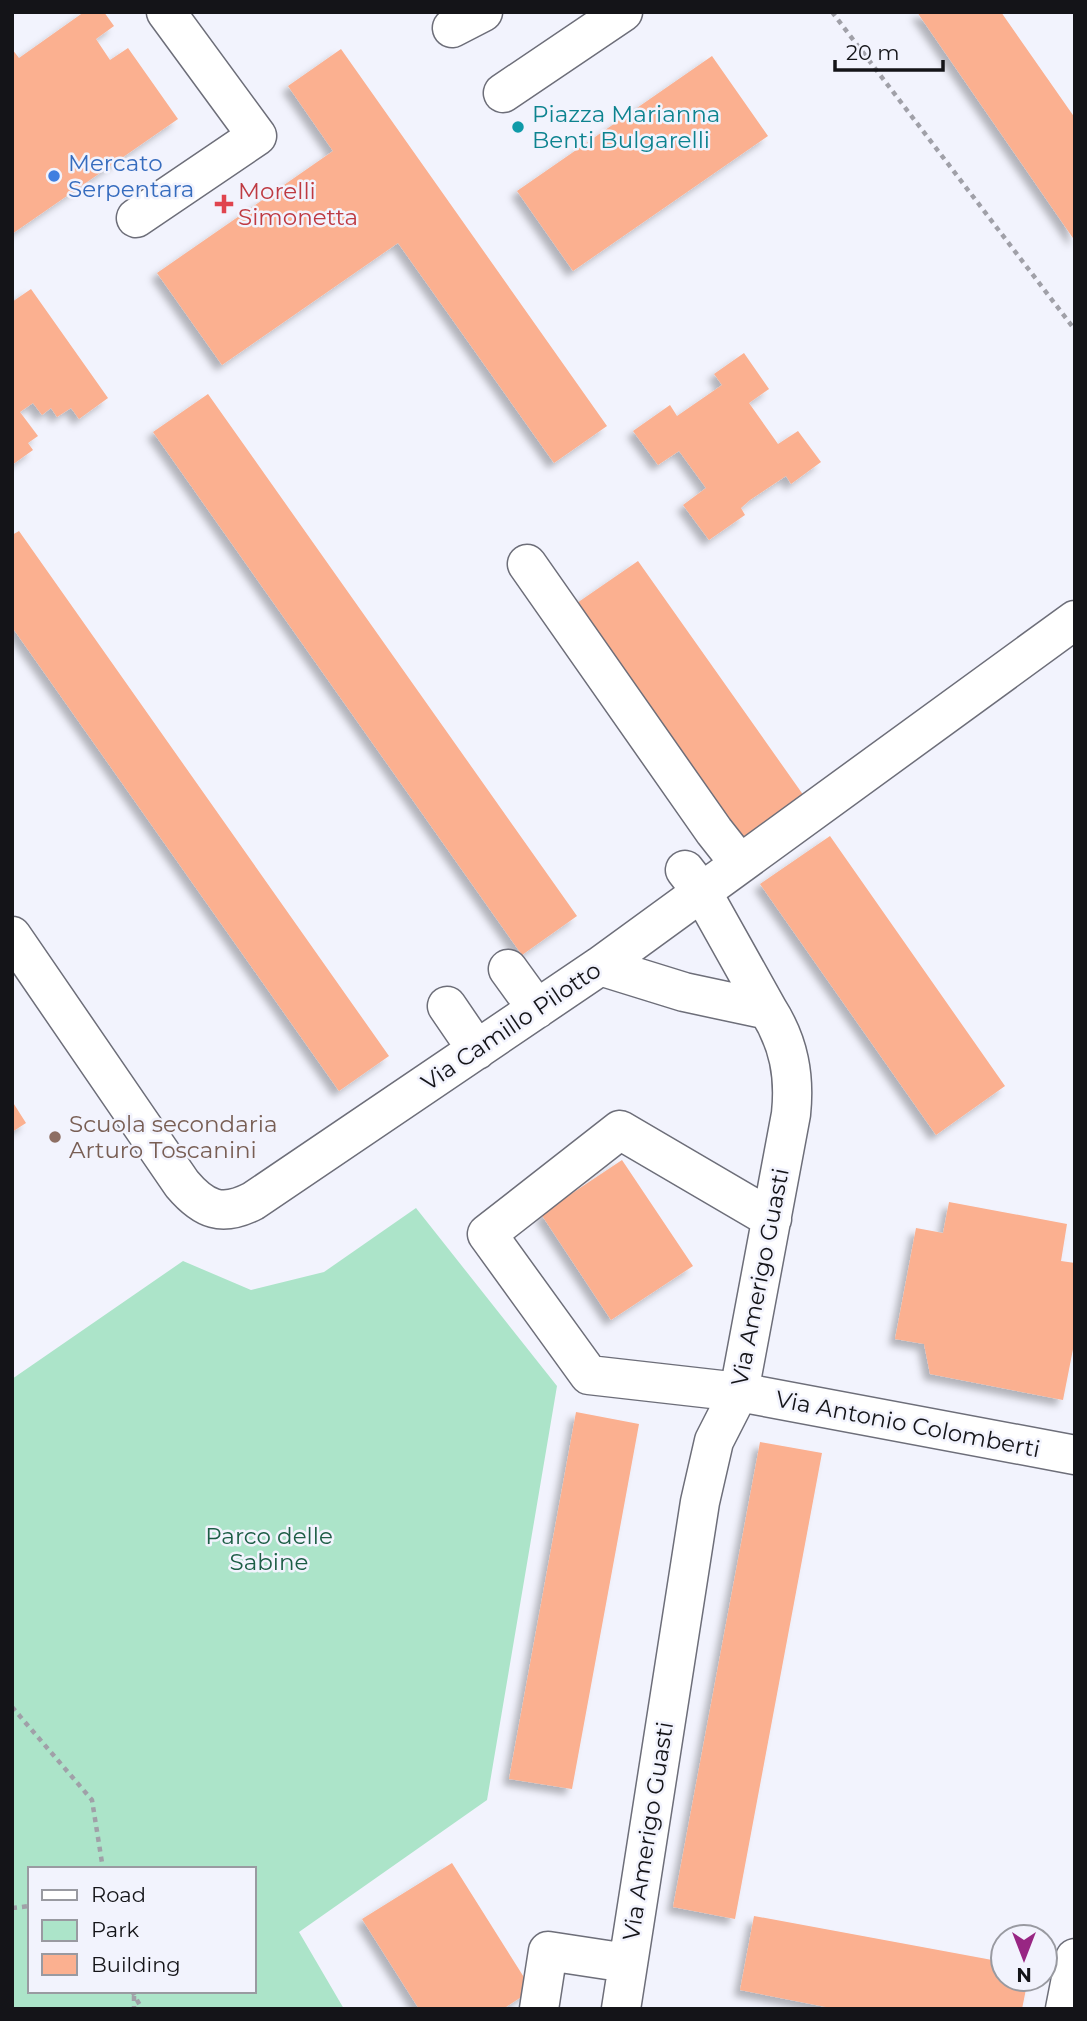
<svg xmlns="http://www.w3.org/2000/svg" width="1087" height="2021" font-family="Montserrat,sans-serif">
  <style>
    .green { fill: #ace4c9; fill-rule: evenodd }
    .building { fill: #fbb090; filter: url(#shadow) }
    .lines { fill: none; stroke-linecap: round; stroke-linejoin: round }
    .minor-casing { stroke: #6d6e79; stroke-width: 41 }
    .path { stroke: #a0a0a8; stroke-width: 4.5; stroke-dasharray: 5 5; stroke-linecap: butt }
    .minor { stroke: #fff; stroke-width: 38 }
    .culture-dot { fill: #0f9aa8; stroke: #f2f3fd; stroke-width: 2.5 }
    .shop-dot { fill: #3f7fe0; stroke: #f2f3fd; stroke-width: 2.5 }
    .health-dot { fill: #e0444e; stroke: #f2f3fd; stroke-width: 2.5 }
    .education-dot { fill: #8d6e63; stroke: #f2f3fd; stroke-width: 2.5 }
    .labels { text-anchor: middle; stroke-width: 5; stroke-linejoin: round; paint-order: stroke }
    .culture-label { font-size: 23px; fill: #0d838f; stroke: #f2f3fd; text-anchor: start }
    .shop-label { font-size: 23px; fill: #366cbe; stroke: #f2f3fd; text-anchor: start }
    .health-label { font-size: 23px; fill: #be3a42; stroke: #f2f3fd; text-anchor: start }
    .street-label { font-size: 23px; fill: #141418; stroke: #f2f3fd }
    .education-label { font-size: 23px; fill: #785e54; stroke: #f2f3fd; text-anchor: start }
    .park-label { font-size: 23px; fill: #1c5d45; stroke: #f2f3fd }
  </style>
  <defs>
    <filter id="shadow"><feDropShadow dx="-6" dy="6" stdDeviation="3.5" flood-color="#0004"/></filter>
  </defs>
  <rect width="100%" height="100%" fill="#f2f3fd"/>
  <path class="green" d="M416 1208 557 1386 487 1800 299 1932 344 2009H12V1379L183 1261 251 1290 324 1272ZM30 1869H254V1991H30Z"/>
  <path class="building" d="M84 12H104L114 26 96 39 110 60 128 48 178 119 12 234V49L19 58Z
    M917 12H1001L1075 118V241Z
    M341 49 607 426 554 463 398 243 222 365 157 273 333 151 288 86Z
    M712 56 768 136 573 271 517 191Z
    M31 289 108 398 79 419 71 408 57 417 51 408 42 415 33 403 20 412 38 436 28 443 33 450 12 465V302Z
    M744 353 769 389 749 403 778 444 798 431 821 462 791 484 786 476 750 500 741 508 745 515 709 540 683 505 706 488 679 451 658 465 633 431 670 405 677 416 722 385 714 374Z
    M208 394 577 916 522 955 153 432Z
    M19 531 389 1056 339 1091 12 627V535Z
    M638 561 804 796 743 839 577 603Z
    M830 836 1005 1086 936 1135 760 884Z
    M12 1101 26 1123 12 1132Z
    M622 1160 693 1266 611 1320 541 1214Z
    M949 1202 1067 1224 1061 1261 1075 1263V1339L1063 1400 930 1374 924 1344 895 1339 916 1228 943 1233Z
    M576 1412 639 1424 572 1789 509 1779Z
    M760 1442 822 1453 735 1919 673 1907Z
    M452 1863 532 1990 503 2009H419L362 1919Z
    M754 1916 1003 1962V1979H1028L1022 2009H836L740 1990Z"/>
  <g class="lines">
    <defs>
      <path id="minor" d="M452 28 483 12
        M503 93 623 12
        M136 218 257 136 166 12
        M527 564 714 831 740 864
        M685 870 702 892 768 1010
        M12 936 182 1184C204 1210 222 1217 253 1201L600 966 1075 620
        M600 966 684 992 768 1010C789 1043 795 1076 791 1114L739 1392 714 1441 700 1502 621 2009
        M508 969 537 1009
        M447 1006 477 1050
        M772 1219 620 1130 487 1234 589 1375 739 1392 1075 1455
        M539 2009 548 1951 627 1963
        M1065 2009 1075 1958"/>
    </defs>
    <use href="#minor" class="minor-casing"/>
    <path class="path" d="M832 12 1075 330
      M12 1707 92 1800 103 1869
      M12 1908 30 1906
      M132 1991 142 2009
      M134 1996V2009"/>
    <use href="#minor" class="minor"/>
  </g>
  <circle class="culture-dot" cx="518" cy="127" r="7"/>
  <circle class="shop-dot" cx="54" cy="176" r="7"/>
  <path class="health-dot" d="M220.5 193.5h7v7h7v7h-7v7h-7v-7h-7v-7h7z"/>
  <circle class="education-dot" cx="55" cy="1137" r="7"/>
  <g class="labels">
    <g class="culture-label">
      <text x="532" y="122">Piazza Marianna<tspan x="532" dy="26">Benti Bulgarelli</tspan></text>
    </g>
    <g class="shop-label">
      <text x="68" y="171">Mercato<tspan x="68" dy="26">Serpentara</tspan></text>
    </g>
    <g class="health-label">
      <text x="238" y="199">Morelli<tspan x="238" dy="26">Simonetta</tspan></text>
    </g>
    <g class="street-label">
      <text transform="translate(511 1026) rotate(-34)" y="8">Via Camillo Pilotto</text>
      <text transform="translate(760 1277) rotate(-79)" y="8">Via Amerigo Guasti</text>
      <text transform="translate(908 1424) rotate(11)" y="8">Via Antonio Colomberti</text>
      <text transform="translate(648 1831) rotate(-81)" y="8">Via Amerigo Guasti</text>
    </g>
    <g class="education-label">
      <text x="69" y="1132">Scuola secondaria<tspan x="69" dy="26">Arturo Toscanini</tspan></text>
    </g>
    <g class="park-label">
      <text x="269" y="1544">Parco delle<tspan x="269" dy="26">Sabine</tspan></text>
    </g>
  </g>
  <rect width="1087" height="2021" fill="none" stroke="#141418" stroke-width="28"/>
  <rect x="28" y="1867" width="228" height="126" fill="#f2f3fd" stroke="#999aa1" stroke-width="2"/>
  <rect x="42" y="1890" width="35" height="10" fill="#ffffff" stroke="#999aa1" stroke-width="2"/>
  <text x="91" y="1902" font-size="21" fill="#141418">Road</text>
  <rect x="42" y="1920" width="35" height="21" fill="#ace4c9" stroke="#999aa1" stroke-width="2"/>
  <text x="91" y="1937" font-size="21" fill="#141418">Park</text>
  <rect x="42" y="1954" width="35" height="21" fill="#fbb090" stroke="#999aa1" stroke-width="2"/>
  <text x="91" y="1972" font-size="21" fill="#141418">Building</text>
  <g transform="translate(1024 1958) rotate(180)"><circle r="33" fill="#f2f3fd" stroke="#999aa1" stroke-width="2"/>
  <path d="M0-5L12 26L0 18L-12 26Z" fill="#982683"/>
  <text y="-10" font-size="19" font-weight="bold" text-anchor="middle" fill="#141418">N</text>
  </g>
  <path d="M835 60v10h108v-10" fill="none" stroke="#141418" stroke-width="3.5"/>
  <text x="846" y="60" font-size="21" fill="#141418" stroke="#f2f3fd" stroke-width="5" paint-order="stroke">20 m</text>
</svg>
